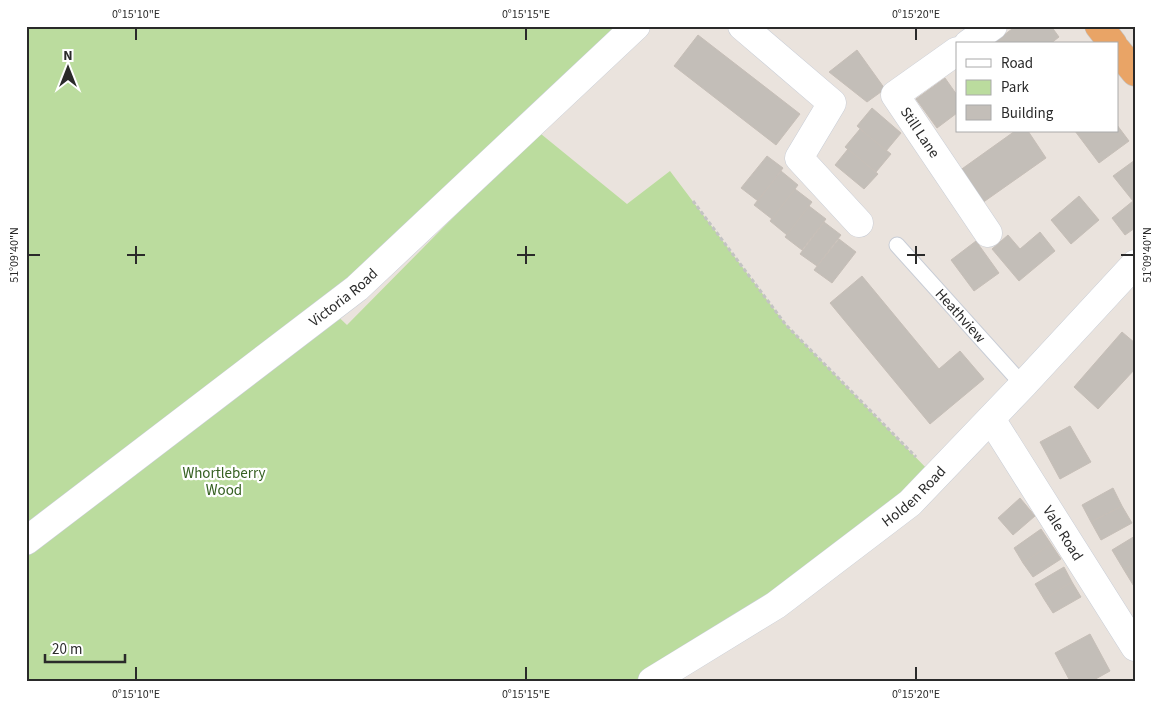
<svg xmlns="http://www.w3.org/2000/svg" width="1161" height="707" font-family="'Source Sans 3',sans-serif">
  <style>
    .green { fill: #bbdc9e }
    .building { fill: #c3beb8; stroke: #c6beb7 }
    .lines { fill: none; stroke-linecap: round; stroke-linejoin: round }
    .service-casing { stroke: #c8cdd6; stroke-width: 17 }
    .minor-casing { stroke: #c8cdd6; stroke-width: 29 }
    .trunk-casing { stroke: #c3c3c3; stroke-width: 29 }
    .path { stroke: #c3c3c3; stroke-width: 3; stroke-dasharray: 4 2.5; stroke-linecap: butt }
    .service { stroke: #fff; stroke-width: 15 }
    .minor { stroke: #fff; stroke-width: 28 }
    .trunk { stroke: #e9a466; stroke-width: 28 }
    .ticks { fill: none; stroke: #2a2a2a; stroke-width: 2 }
    .labels { text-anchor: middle; stroke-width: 4.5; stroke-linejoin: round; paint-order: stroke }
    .street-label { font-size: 15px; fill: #2a2a2a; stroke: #fff }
    .park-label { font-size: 15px; fill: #356021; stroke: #fff }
    .neatline { fill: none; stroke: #2a2a2a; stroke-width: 2 }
    .ticks-label { font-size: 12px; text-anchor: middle; fill: #2a2a2a }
  </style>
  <rect width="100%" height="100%" fill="#eae3dd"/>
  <path class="green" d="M26 26H636L326 305 347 325 500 170 541 134 627 204 670 171 786 325 935 477 652 681H26Z"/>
  <path class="building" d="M1016 26H1051L1059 37 1050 44H998L996 41Z
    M698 35 800 114 776 145 674 66Z
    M857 50 885 89 867 102 829 72Z
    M945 78 957 95V113L937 128 916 99Z
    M872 108 901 133 886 151 857 126Z
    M1117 125 1129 141 1099 163 1075 131H1117Z
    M860 129 891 154 876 172 845 147Z
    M1015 131H1028L1046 158 975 208 952 176Z
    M848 149 878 174 864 189 835 165Z
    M767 156 783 168 758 201 741 188Z
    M1135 160V228L1125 235 1112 218 1133 201 1113 176Z
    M781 171 798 185 772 219 754 205Z
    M795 189 812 202 787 235 770 221Z
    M1079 196 1099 220 1071 244 1051 220Z
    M809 206 826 219 802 250 785 237Z
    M824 222 841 235 817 266 800 254Z
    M1040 232 1055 251 1019 281 992 249 1008 235 1020 249Z
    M839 239 856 252 832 283 814 270Z
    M976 241 999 273 974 291 951 260Z
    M862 276 939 369 960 351 984 379 930 424 830 303Z
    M1122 332 1135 343V369L1098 409 1074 387Z
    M1070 426 1091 462 1060 479 1040 442Z
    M1113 488 1122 506 1091 522 1082 505Z
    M1020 498 1035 516 1013 535 998 518Z
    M1122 506 1132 523 1101 540 1091 522Z
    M1041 529 1051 544 1023 563 1014 548Z
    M1135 536V563L1124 570 1112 550Z
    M1051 544 1061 559 1033 577 1023 563Z
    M1135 563V588L1124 570Z
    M1064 567 1072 582 1044 599 1035 584Z
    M1072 582 1081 597 1053 613 1044 599Z
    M1090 634 1110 671 1092 681H1070L1055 653Z"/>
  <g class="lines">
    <defs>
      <g id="service">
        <path id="s1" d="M897 245 1023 385"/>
      </g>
      <g id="minor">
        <path d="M742 26 832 103 799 158 859 223"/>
        <path d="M968 44 993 26"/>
        <path id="s2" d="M957 51 895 95 988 233"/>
        <path id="s3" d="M991 419 1135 647"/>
        <path id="s4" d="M26 541 357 288 636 26"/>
        <path id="s5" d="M652 681 776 605 910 503 1023 385 1135 264"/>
      </g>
      <path id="trunk" d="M1099 26 1113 44
        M1117 50 1135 72"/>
    </defs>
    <use href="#service" class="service-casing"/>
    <use href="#minor" class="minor-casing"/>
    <use href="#trunk" class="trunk-casing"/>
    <path class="path" d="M693 201 786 325 916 457"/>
    <use href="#service" class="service"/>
    <use href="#minor" class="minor"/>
    <use href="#trunk" class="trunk"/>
  </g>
  <path class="ticks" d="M136 28V40M526 28V40M916 28V40M136 246V264M526 246V264M916 246V264M28 255H40M127 255H145M517 255H535M907 255H925M1121 255H1134M136 667V680M526 667V680M916 667V680"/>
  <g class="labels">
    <g class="street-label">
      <text dy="5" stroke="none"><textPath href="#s2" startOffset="121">Still Lane</textPath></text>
      <text dy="5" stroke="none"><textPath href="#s4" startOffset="400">Victoria Road</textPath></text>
      <text dy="5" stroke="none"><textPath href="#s1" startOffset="95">Heathview</textPath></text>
      <text dy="5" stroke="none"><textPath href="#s5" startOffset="321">Holden Road</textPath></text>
      <text dy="5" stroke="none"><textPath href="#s3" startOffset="135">Vale Road</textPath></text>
    </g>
    <g class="park-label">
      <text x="224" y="478">Whortleberry<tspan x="224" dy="17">Wood</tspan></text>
    </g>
  </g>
  <rect width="1161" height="707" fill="none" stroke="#ffffff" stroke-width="55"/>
  <rect x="956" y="42" width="162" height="90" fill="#ffffff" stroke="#aaaaaa"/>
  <rect x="966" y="59" width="25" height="8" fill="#ffffff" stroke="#aaaaaa"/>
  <text x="1001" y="68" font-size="15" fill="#2a2a2a">Road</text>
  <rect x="966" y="80" width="25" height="15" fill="#bbdc9e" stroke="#aaaaaa"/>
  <text x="1001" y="92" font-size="15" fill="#2a2a2a">Park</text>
  <rect x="966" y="105" width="25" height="15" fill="#c3beb8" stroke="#aaaaaa"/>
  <text x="1001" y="118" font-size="15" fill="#2a2a2a">Building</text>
  <g transform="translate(68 68)" stroke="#ffffff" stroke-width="4" paint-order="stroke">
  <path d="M0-4L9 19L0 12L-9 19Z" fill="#2a2a2a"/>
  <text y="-8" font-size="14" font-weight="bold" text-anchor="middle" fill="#2a2a2a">N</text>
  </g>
  <path d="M45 654v8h80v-8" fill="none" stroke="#2a2a2a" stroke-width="2.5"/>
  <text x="52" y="654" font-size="15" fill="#2a2a2a" stroke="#ffffff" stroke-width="4" paint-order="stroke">20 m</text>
  <rect x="28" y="28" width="1106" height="652" class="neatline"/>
  <g class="ticks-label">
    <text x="136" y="18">0°15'10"E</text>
    <text x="526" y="18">0°15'15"E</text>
    <text x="916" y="18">0°15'20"E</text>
    <text transform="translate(14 255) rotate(-90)" y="4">51°09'40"N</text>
    <text transform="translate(1147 255) rotate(-90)" y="4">51°09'40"N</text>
    <text x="136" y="698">0°15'10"E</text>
    <text x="526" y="698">0°15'15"E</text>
    <text x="916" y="698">0°15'20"E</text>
  </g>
</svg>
